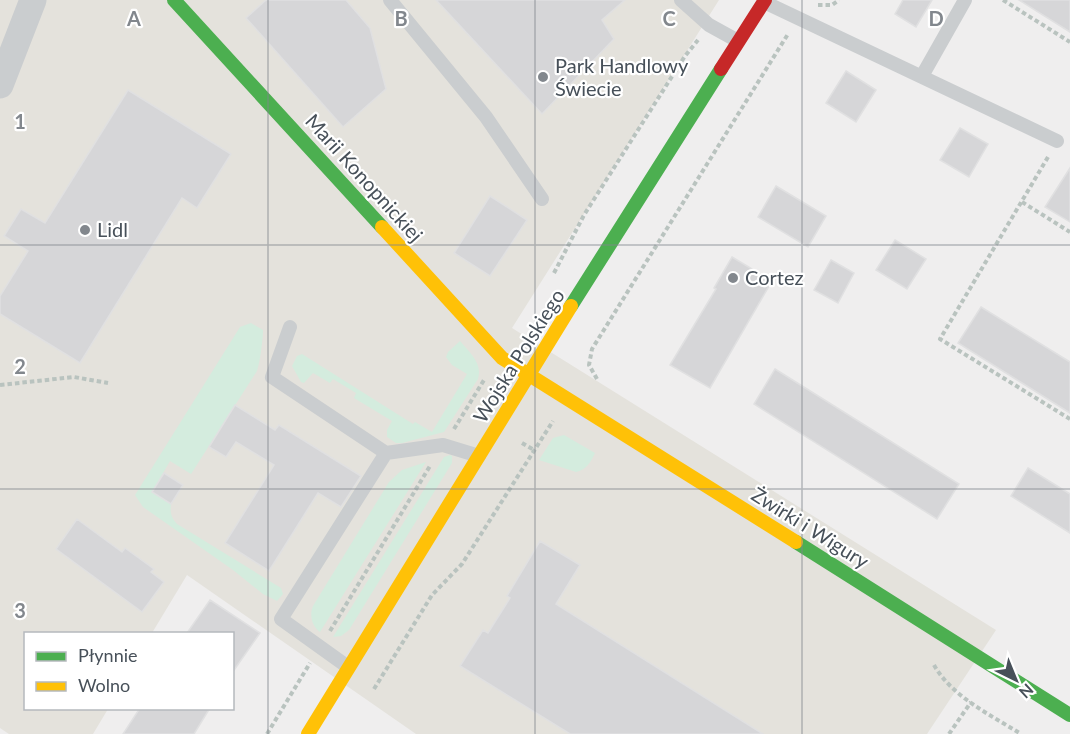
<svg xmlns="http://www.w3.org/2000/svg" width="1070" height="734" font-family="Lato,sans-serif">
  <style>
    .commercial { fill: #e4e2dc }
    .green { fill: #d4ecde }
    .building { fill: #d6d6d8; stroke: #e0e0e1; stroke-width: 1.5 }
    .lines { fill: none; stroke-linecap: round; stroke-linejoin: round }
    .path { stroke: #b9c3bf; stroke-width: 4; stroke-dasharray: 4.5 3; stroke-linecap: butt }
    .lane { stroke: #cacdcf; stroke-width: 14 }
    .street { stroke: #cacdcf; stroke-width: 27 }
    .fast { stroke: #4caf50; stroke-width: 14 }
    .slow { stroke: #ffc107; stroke-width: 14 }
    .jam { stroke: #c62828; stroke-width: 14 }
    .grid { fill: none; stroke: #82878d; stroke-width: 1.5; stroke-opacity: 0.55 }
    .poi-dot { fill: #82878d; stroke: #fff; stroke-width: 2 }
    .labels { text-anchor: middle; stroke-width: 4.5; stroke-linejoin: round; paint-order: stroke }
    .poi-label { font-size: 20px; fill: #475059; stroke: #fff; text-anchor: start }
    .street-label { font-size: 20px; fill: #475059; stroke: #fff }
    .grid-label { font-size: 20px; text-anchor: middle; font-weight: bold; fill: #82878d; stroke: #fff; stroke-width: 4.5; stroke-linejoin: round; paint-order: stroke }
  </style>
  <rect width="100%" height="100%" fill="#efeeee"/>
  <path class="commercial" d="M0 0H719L512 328 996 630 927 734H416L187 575 152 633 26 634V708L108 709 93 734H9L0 728Z"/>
  <path class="green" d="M251 323 263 330C263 339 260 363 257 371L191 474 170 461 152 492 171 504C170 513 171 517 177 524L281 588 283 594 277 601 263 594 233 570 143 507 135 495 240 327Z
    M460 341C469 352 483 363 478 379L444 432 402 443H396L387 437V430L392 421 354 398 356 393 333 379 330 383 313 373 304 383 301 382 292 366 297 356 302 354 413 424 415 422 432 432 467 374 452 365 446 357 448 352Z
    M564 435 595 453C591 462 586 470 576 472L539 460 553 438Z
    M450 455 452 456V463L349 630 341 636 333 637 444 457Z
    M426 462 320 632C312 626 309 615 313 606L389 482 402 470Z"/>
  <path class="building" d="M266 0H346L370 28 386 89 343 127 246 18Z
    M436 0H625L602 20 614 39 542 114Z
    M903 0H932L916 27 895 14Z
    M1019 0H1070V32Z
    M846 71 876 90 856 122 826 103Z
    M128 90 231 154 197 208 182 198 80 363 0 314V296L28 251 4 236 21 209 45 223Z
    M960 128 988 144 969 177 940 160Z
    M1070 168V222L1045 207Z
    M776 186 826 216 808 247 758 217Z
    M490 196 527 220 490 276 454 253Z
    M895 240 926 259 907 289 876 270Z
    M732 257 772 281 710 388 670 365 716 289 714 288Z
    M831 260 854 273 838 303 814 290Z
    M981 307 1070 362V413L958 343Z
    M775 369 959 484 937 519 754 404Z
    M235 405 275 430 279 425 361 476 341 507 318 493 269 571 225 543 274 465 236 442 226 457 209 447Z
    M1028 468 1070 494V533L1011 496Z
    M164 473 183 485 171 504 152 492Z
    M77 519 122 552 125 548 154 569 151 572 164 582 142 612 56 549Z
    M540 541 580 565 556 604 763 734H570L460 666 483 630 488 633 510 598 507 596Z
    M210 600 260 633 232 673V633H187Z
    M140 708H210L194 734H123Z"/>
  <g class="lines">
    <path class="path" d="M1003 0 1070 42
      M818 5H832L839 0
      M1048 157 940 339 1070 419
      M1022 202 1070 232
      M554 273 584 215 685 56 698 40
      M597 379 589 365 592 349 788 34
      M0 385 74 377 108 383
      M454 429 484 380
      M522 443 534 450
      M330 631 430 466
      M934 665C952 697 991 715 1021 734
      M374 689 432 595 462 564 553 421
      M267 734 310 663
      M949 734 971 702"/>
    <path class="lane" d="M390 0 486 117 542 199
      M681 0 709 25 738 41
      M764 2 1057 141
      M922 76 965 0
      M290 327 272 377 386 453
      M348 667 281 619 386 453 443 445 479 456"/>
    <path class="street" d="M0 85 33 0"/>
    <path class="fast" d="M174 0 382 227
      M571 306 721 69
      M796 542 1070 715"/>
    <path class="slow" d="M382 227 502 358 796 542
      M308 734 571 306"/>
    <path class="jam" d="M721 69 765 0"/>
  </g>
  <path class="grid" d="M268 0V734M535 0V734M802 0V734M0 245H1070M0 489H1070"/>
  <g class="poi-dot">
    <circle cx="543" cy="77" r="6"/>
    <circle cx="85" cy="230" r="6"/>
    <circle cx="733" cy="278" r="6"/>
  </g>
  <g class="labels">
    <g class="poi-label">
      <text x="555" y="73">Park Handlowy<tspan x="555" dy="23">Świecie</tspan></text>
      <text x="97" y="237">Lidl</text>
      <text x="745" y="285">Cortez</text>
    </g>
    <g class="street-label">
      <text transform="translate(364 178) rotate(48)" y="7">Marii Konopnickiej</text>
      <text transform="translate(519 356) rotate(-58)" y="7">Wojska Polskiego</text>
      <text transform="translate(810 528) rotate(32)" y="7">Żwirki i Wigury</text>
    </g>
  </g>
  <g class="grid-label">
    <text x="134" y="26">A</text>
    <text x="401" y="26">B</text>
    <text x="669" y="26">C</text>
    <text x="936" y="26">D</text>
    <text x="20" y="129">1</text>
    <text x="20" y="374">2</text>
    <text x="20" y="618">3</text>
  </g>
  <rect x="24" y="632" width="210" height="78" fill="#ffffff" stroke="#b5b9bd" stroke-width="1.5"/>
  <rect x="36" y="652" width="30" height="9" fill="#4caf50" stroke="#b5b9bd" stroke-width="1.5"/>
  <text x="78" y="662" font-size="18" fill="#475059">Płynnie</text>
  <rect x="36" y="682" width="30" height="9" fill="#ffc107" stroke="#b5b9bd" stroke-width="1.5"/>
  <text x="78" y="692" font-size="18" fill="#475059">Wolno</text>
  <g transform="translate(1016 680) rotate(137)" stroke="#ffffff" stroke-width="4.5" paint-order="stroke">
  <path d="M0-4.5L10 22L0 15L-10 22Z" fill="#475059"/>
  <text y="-9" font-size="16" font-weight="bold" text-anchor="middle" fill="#475059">N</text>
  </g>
</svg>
